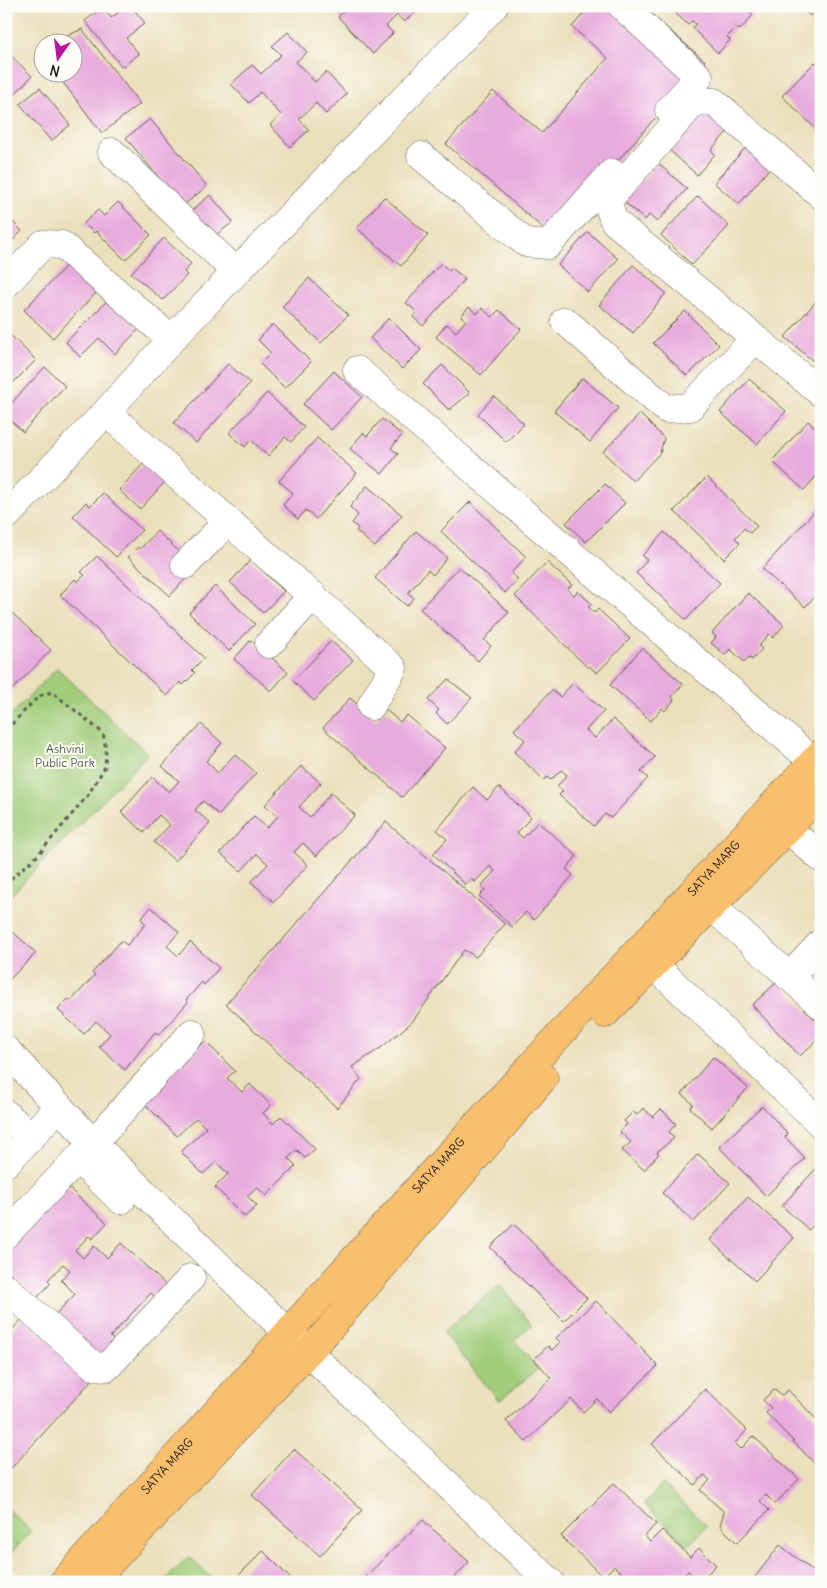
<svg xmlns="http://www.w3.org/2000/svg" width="827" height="1588" font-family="Delius,sans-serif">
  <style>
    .green { fill: #a2ce7c; stroke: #5f754c }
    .building { fill: #e8abdd }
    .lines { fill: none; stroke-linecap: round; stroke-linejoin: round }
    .minor-casing { stroke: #646154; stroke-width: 29 }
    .major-casing { stroke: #646154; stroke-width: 29 }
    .path { stroke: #646154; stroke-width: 3; stroke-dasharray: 4 4; stroke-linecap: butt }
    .minor { stroke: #fff; stroke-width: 28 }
    .major { stroke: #f9bf6d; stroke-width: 28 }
    .labels { text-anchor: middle; stroke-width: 4; stroke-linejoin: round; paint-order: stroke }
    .park-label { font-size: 12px; fill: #4b5a3e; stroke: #fdfcf7 }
    .street-label { font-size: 12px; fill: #1c1c1c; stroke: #fdfcf7 }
  </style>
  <rect width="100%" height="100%" fill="#fdfcf7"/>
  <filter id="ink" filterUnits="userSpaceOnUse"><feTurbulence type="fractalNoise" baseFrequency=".02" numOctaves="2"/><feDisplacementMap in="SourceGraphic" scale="10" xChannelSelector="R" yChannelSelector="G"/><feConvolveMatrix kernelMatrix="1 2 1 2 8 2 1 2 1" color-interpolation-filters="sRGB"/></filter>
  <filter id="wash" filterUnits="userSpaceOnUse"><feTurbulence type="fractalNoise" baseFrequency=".0096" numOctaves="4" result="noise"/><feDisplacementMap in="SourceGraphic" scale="20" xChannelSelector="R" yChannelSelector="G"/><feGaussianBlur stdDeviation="1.12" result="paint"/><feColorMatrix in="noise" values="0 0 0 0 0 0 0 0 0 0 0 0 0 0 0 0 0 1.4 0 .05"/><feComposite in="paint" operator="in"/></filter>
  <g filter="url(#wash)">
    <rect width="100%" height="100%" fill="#ebe0bc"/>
    <path class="green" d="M57 668 148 754 6 900V720Z
      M500 1285 532 1325 514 1340 538 1369 499 1401 443 1332Z
      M663 1484 707 1526 688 1546 644 1504Z
      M6 1508 31 1531 6 1559Z
      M189 1556 215 1582H163Z"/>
    <g id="blocks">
      <path class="building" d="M127 6H131L145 23 126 38 139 54 122 67 85 21 103 7 111 18Z
        M349 6H423L404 22 397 15 386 26 393 33 373 54 338 17Z
        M590 6H642L705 61 552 236 446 144 493 91 542 133 608 58 572 27Z
        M668 6H743L753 15 740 30 737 27 727 37 730 40 718 53 692 28 696 24 692 21 688 25Z
        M799 6H819L810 16Z
        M82 29 140 104 102 133 55 72H72V42H48L56 36 58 39 62 36 63 38Z
        M288 32 307 52 296 62 315 82 326 72 347 94 326 114 316 103 299 119 309 130 290 147 270 125 281 115 260 92 249 103 231 84 252 65 261 74 281 55 272 46Z
        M6 51 32 76 13 96 6 90Z
        M815 62 821 68V134L782 96Z
        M40 88 70 125 51 141 20 104Z
        M701 107 728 131 711 150 715 154 697 175 666 147Z
        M150 119 207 186 178 210 164 184 126 138Z
        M746 147 770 168 739 204 714 183Z
        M658 163 687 189 657 222 649 215 645 220 623 201Z
        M210 195 233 222 211 239 189 213Z
        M698 196 729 226 692 265 661 235Z
        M384 197 428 235 401 266 357 228Z
        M118 202 151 235 125 260 96 231 94 233 84 223 98 210 104 216Z
        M6 215 22 231 6 247Z
        M588 232 618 259 588 292 558 265Z
        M164 238 191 264 184 272 187 275 163 300 131 273Z
        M441 263 449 271 452 268 465 279 423 326 413 317 417 312 406 303Z
        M67 265 96 293 53 338 24 310Z
        M633 265 666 293 633 333 599 305Z
        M309 278 348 315 321 343 282 307Z
        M109 299 139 329 115 354 99 338 80 357 66 342Z
        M817 300 821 303V368L785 337Z
        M469 307 477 314 482 308 492 317 499 310 521 329 481 375 436 337 447 324 456 332 466 320 461 316Z
        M685 311 719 345 687 376 653 343Z
        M389 318 421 350 402 369 370 338Z
        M273 324 311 362 285 388 260 364 271 353 258 340Z
        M6 331 36 360 6 390Z
        M228 364 250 383 196 443 174 423Z
        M442 365 470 393 449 410 423 384Z
        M45 367 65 386 23 432 6 416V409Z
        M334 371 362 397 331 430 303 404Z
        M582 378 618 408 590 442 554 411Z
        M749 379 786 411 757 444 720 412Z
        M267 393 304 427 291 442 285 437 268 456 251 440 245 447 229 433Z
        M494 396 524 424 506 442 478 414Z
        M640 414 664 438 660 453 633 481 603 452Z
        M382 419 402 435 391 448 398 454 382 474 350 449 363 433 367 436Z
        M808 421 821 433V471L804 490 772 461Z
        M317 438 357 473 316 519 306 510 298 519 283 505 293 493 279 481Z
        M144 463 165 482 140 509 119 490Z
        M707 477 757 526 750 533 744 528 735 538 740 543 724 559 674 511Z
        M605 484 625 503 586 542 566 523Z
        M367 486 402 515 375 547 356 531 358 528 352 523 358 515 350 507Z
        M103 493 142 530 116 557 73 516 86 502 90 506Z
        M470 502 526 557 511 573 518 579 505 593 441 531Z
        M821 504V590L805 607 762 569Z
        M157 531 185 557 187 577 170 596 128 557 138 547 140 549Z
        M416 531 447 558 433 575 428 570 408 593 414 598 407 606 375 578Z
        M664 532 720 583 686 620 636 573 647 560 642 556Z
        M97 556 204 658 192 670 195 673 183 685 180 682 167 696 60 595 75 579 77 582 85 575 81 572Z
        M251 560 284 591 263 613 230 582Z
        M547 562 572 585 567 589 574 595 578 591 592 604 588 607 595 613 598 609 630 639 597 673 589 666 588 668 515 596Z
        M459 567 509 612 484 640 491 646 478 661 420 609Z
        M215 586 255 624 229 651 189 613Z
        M748 593 784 625 773 638 769 634 759 646 762 649 752 660 749 657 744 662 730 649 725 655 711 643 716 637 712 633Z
        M6 607 51 650 6 696Z
        M251 640 288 672 271 691 234 659Z
        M331 641 353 660 314 701 293 681Z
        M642 648 683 684 672 697 674 700 665 711 662 708 651 721 610 685Z
        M448 679 472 698 447 724 436 713 439 710 428 700Z
        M573 683 604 711 586 730 595 738 613 719 655 757 641 772 648 778 611 818 605 814 594 826 559 795 563 791 557 786 567 775 561 770 551 780 547 777 544 780 514 752 525 740 514 730 552 690 560 697Z
        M350 698 376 720 385 709 400 722 407 715 445 748 402 797 323 728Z
        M201 724 222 743 206 761 218 773 235 754 256 773 219 815 203 801 195 810 210 823 175 861 154 842 170 825 159 815 144 832 121 812 152 777 169 792 179 781 162 766Z
        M301 766 321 783 299 807 310 817 331 793 355 815 316 856 303 843 294 852 308 865 274 902 251 882 268 864 257 854 241 871 220 853 254 816 267 828 278 816 265 805Z
        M473 787 487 800 499 787 531 817 517 833 523 838 538 822 577 856 566 869 573 875 534 920 526 912 512 927 479 896 485 890 481 886 495 871 490 866 475 882 471 879 466 885 433 854 447 839 437 830Z
        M386 822 505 924 476 957 464 950 412 1022 382 1047 352 1067 361 1079 337 1108 226 1004Z
        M151 907 179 932 167 946 178 956 190 942 219 968 204 985 202 982 186 1000 188 1002 159 1035 155 1032 125 1070 99 1047 110 1034 96 1021 84 1034 58 1010 68 999 71 1001 95 975 92 973 121 941 127 945 146 924 141 919Z
        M13 932 36 953 6 983V940Z
        M778 981 821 1026V1036L800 1056 752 1005Z
        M205 1041 235 1071 227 1078 242 1092 250 1084 271 1105 263 1113 273 1124 281 1116 315 1149 305 1158 297 1150 288 1158 296 1166 266 1196 257 1187 247 1196 257 1206 245 1217 215 1187 228 1174 216 1162 203 1174 181 1152 206 1128 196 1118 177 1136 143 1102Z
        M713 1057 748 1088 712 1128 690 1108 693 1104 682 1094Z
        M762 1106 788 1134 785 1137 805 1158 766 1196 719 1147Z
        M643 1108 653 1117 661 1109 676 1124 669 1132 674 1138 657 1152 659 1154 644 1170 622 1150 631 1142 620 1132 627 1124 624 1121 633 1112 637 1115Z
        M698 1154 730 1183 694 1222 662 1193Z
        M821 1163V1217L809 1230 782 1206Z
        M63 1183 107 1223 92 1239 89 1236 75 1250 83 1258 94 1246 107 1258 121 1243 170 1289 155 1297 151 1293 110 1337 115 1341 103 1361 54 1316 75 1294 61 1280 70 1270 63 1264 48 1280 51 1283 37 1298 6 1269V1244Z
        M748 1197 794 1238 755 1281 710 1240Z
        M514 1224 587 1298 564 1321 490 1247Z
        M596 1301 658 1366 609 1412 597 1399 583 1412 571 1399 526 1442 506 1421 551 1378 534 1359 548 1346 552 1350 560 1342 556 1338Z
        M23 1318 92 1380 6 1474V1336Z
        M705 1389 747 1430 735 1443 741 1449 753 1436 799 1479 775 1504 766 1495 760 1501 769 1510 737 1543 720 1526 724 1512 700 1490 710 1480 704 1475 695 1485 652 1444Z
        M775 1389 782 1395 788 1390 821 1424V1463L817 1466 766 1413 771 1408 763 1400Z
        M294 1449 362 1510 320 1556 252 1495Z
        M614 1483 656 1524 645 1536 650 1542 662 1530 690 1557 699 1548 716 1565 699 1582 688 1571 677 1582H611L621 1572 614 1566 603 1577 561 1536Z
        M423 1520 469 1562 450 1582H360Z
        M780 1545 821 1577V1582H751Z
        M263 1551 294 1582H232Z"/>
    </g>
  </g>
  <g filter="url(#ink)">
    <use href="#blocks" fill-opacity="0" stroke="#646154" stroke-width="1"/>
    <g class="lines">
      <defs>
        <path id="minor" d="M622 6 699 77 669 110
          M112 152 236 272
          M421 156 526 243 548 245 612 173
          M821 195 714 102 695 101 607 201 614 221 821 393
          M6 284 43 244 62 245 171 339
          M565 321 666 409 690 407 755 339
          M357 370 813 761
          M106 412 393 668 371 706
          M6 516 106 412 182 328 494 6
          M185 565 228 521
          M269 644 313 595
          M788 829 821 858
          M711 906 821 1005
          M652 963 821 1124
          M789 977 821 943
          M6 1050 93 1143 287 1332 550 1582
          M6 1114 31 1137 59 1106
          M78 1159 121 1200
          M6 1163 31 1137
          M6 1234 93 1143 192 1033
          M6 1288 94 1366 107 1367 191 1278"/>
        <g id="major">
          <path d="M605 1014 788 829 821 790"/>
          <path id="s1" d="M63 1582 427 1178 821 753"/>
          <path d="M92 1582 323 1336 544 1078"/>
        </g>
      </defs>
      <use href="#minor" class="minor-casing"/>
      <use href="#major" class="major-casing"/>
      <path class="path" d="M6 730 39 696 52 692 103 733 106 750 105 767 88 795 38 855 6 883"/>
      <use href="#minor" class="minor"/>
      <use href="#major" class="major"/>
    </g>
  </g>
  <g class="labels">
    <g class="park-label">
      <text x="65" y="753">Ashvini<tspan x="65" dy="14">Public Park</tspan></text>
    </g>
    <g class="street-label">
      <text dy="4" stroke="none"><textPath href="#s1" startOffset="966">SATYA MARG</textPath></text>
      <text dy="4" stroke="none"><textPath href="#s1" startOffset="561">SATYA MARG</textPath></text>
      <text dy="4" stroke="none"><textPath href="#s1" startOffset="156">SATYA MARG</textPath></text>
    </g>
  </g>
  <rect width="827" height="1588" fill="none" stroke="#fdfcf7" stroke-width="25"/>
  <g transform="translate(58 58) rotate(194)"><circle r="24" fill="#fdfcf7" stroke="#a3a29f"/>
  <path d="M0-4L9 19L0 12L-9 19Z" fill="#b5179e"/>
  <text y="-8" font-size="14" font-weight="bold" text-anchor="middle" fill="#1c1c1c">N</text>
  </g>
</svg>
